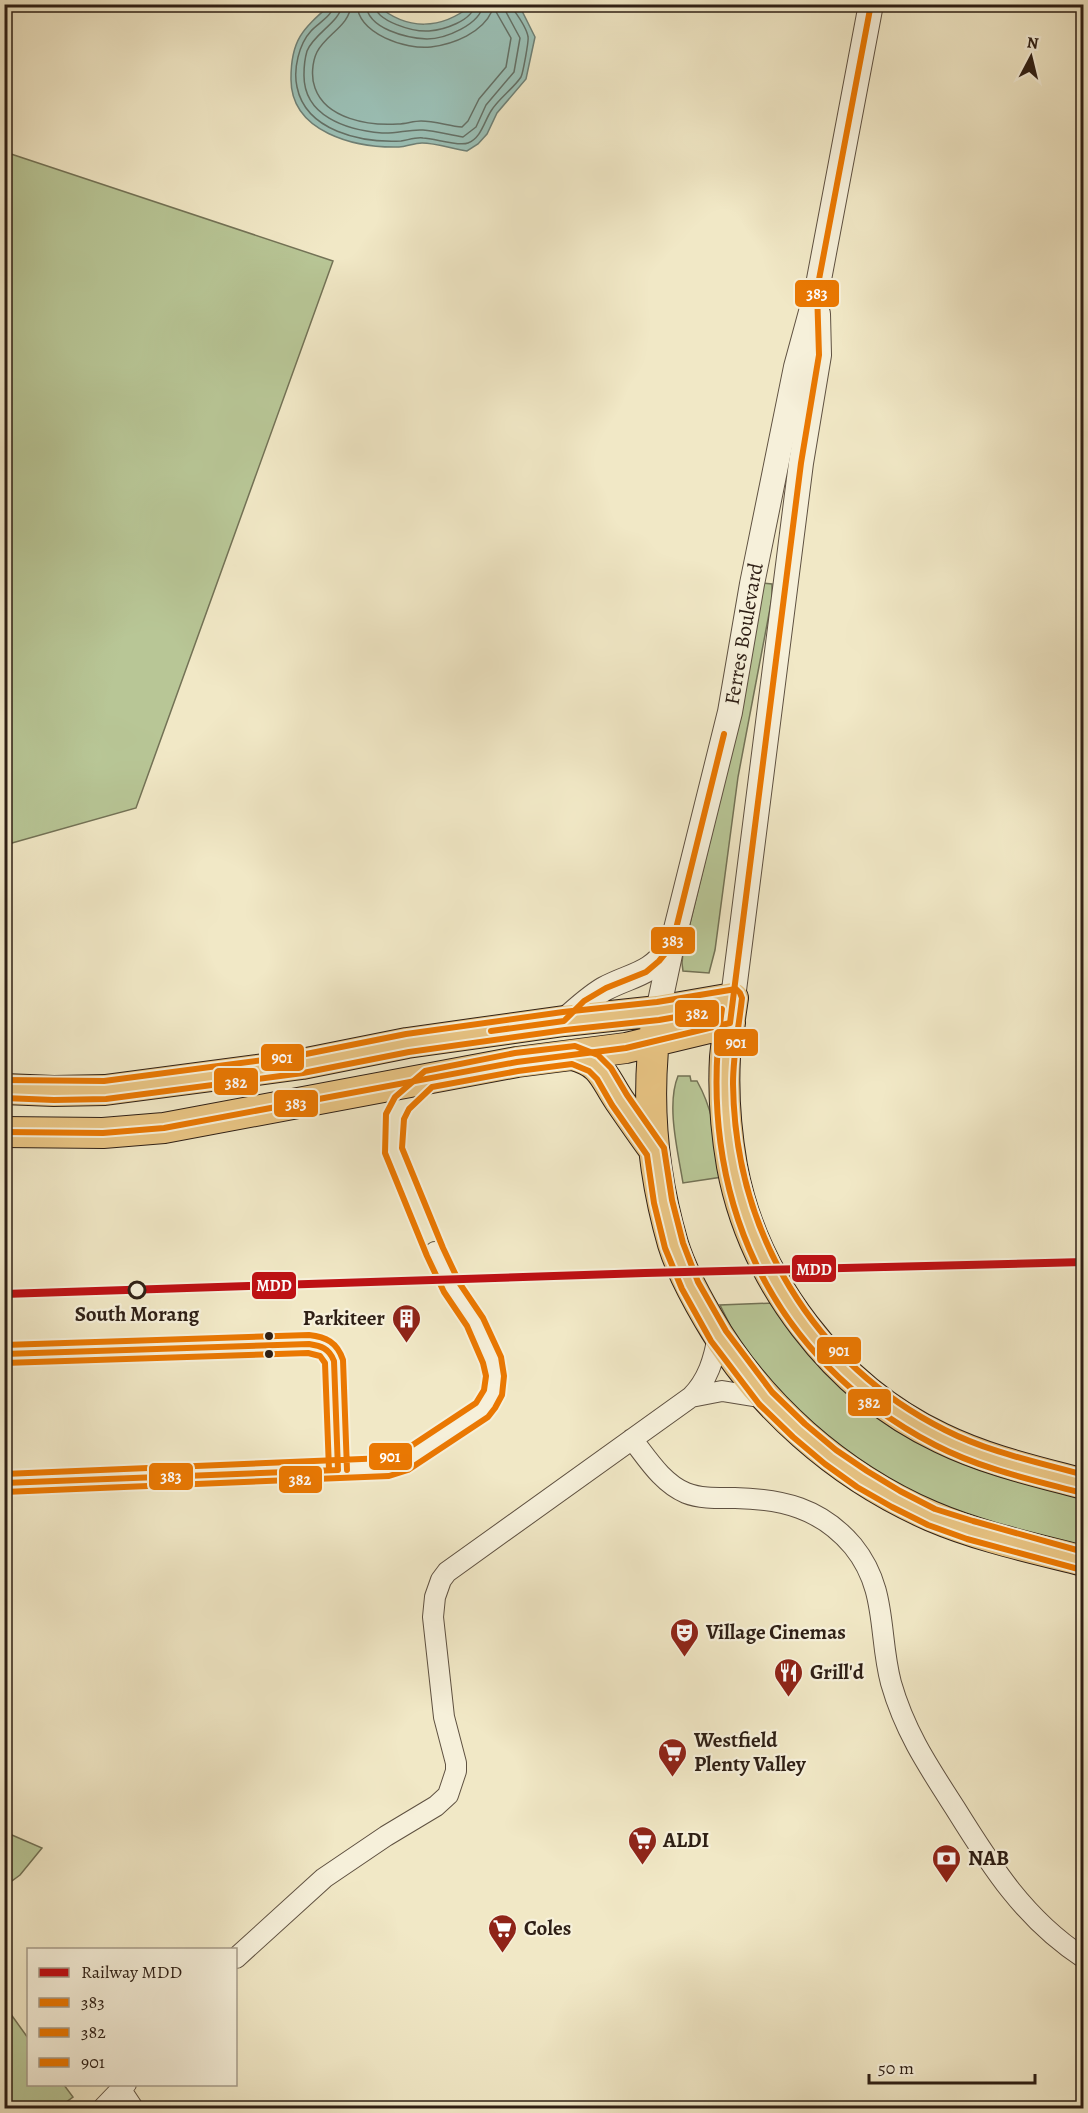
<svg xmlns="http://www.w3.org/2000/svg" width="1088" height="2113" font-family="Alegreya,serif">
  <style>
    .green { fill: #b8c696; stroke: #737256; stroke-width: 1.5 }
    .water { fill: #9bc0b6; stroke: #6f8076; stroke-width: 1.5 }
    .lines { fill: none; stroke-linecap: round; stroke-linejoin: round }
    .shore { stroke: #647066; stroke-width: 1.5 }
    .minor-casing { stroke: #5f5141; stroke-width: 22 }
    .tertiary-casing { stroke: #5f5141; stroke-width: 26 }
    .primary-casing { stroke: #2e1f15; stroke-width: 32 }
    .minor { stroke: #f6f0da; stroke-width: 20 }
    .tertiary { stroke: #f6f0da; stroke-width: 24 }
    .primary { stroke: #e8c483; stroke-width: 30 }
    .bus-1-casing { stroke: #f6f0da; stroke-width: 10 }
    .bus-2-casing { stroke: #f6f0da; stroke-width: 10 }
    .bus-3-casing { stroke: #f6f0da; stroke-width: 10 }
    .bus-1 { stroke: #ea7802; stroke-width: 6 }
    .bus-2 { stroke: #ea7802; stroke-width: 6 }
    .bus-3 { stroke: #ea7802; stroke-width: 6 }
    .rail-1-casing { stroke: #f6f0da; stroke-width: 12 }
    .rail-1 { stroke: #be1014; stroke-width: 8 }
    .stop-dot { fill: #f6f0da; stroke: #2e1f15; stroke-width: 3 }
    .bus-dot { fill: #2e1f15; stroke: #f6f0da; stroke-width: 2 }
    .labels { text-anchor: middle; stroke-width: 4.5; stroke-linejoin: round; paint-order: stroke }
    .street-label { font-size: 21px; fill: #2e1f15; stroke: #f6f0da }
    .stop-label { font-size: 21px; font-weight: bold; fill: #2e1f15; stroke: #f6f0da }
    .poi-label { font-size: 21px; font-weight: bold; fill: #2e1f15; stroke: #f6f0da; text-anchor: start }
    .line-badge { stroke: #f6f0da; stroke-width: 2 }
    .badge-label { font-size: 16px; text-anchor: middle; font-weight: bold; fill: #fff }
  </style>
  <rect width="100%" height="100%" fill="#f1e8c6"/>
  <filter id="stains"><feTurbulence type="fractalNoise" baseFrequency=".00333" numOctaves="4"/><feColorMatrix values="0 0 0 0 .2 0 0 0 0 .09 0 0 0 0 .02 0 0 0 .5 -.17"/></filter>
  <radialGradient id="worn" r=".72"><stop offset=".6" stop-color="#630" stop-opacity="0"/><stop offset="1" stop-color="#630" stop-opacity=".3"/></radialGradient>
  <path class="green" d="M5 152 333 261 136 808 5 845Z
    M762 583 772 584V598L738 777 715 950 709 973 683 971 682 963 683 952 733 746Z
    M678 1076H690L691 1081H697C714 1111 717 1143 722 1177L683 1183C678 1152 666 1105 678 1076Z
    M774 1303 808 1349 1064 1492 1083 1500V1549L992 1525 915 1495 851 1457 780 1394 736 1337 720 1305Z
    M5 1832 42 1848 20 1875 5 1886Z
    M5 2006 28 2038V2084L64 2085 73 2097 58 2108H5Z"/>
  <path class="water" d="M331 4 377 5C407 31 441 30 472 5H517L522 11 535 37 526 79 497 113 487 134 478 144 467 151C453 149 436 143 422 143 414 143 406 147 399 147 356 148 290 133 291 78 291 39 303 29 331 4Z"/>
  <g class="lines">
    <path class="shore" d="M334 4C333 16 318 23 311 31 299 44 293 69 297 87 306 131 361 143 401 141 408 140 416 137 423 138 434 138 458 147 468 143 481 138 484 122 491 111 499 98 513 89 521 77 523 73 529 40 528 37 527 28 518 16 513 9V4
      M342 4C341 22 314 33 307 51 305 58 304 66 304 74 303 116 346 130 382 133 396 134 409 129 423 130 436 131 450 135 463 137L476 127 486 105 514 72 520 38 506 12 505 4
      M351 4C350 26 326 34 317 52 312 62 311 78 315 88 326 119 369 126 398 124 406 124 413 121 421 121 435 121 449 126 462 127L468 121 479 99 506 67 511 38 495 10 492 11C482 33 454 44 431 47 406 50 358 34 357 4
      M366 4C367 29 407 38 427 39 444 39 481 25 483 4
      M374 4C376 22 414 32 429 31 443 30 473 21 475 4"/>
    <defs>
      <path id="minor" d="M691 1397 722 1391 765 1398
        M632 1439C647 1458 662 1483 686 1493 701 1499 719 1498 735 1498 782 1499 821 1508 853 1546 888 1589 878 1634 891 1683 905 1732 928 1766 955 1808 991 1866 1025 1920 1084 1958
        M338 1470 388 1467 403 1462 482 1410C516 1373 473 1322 453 1290 446 1278 441 1264 435 1252
        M236 1958 324 1878 386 1836 436 1806 448 1795 456 1771V1763L444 1717 433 1617 435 1597 441 1580 447 1572 691 1397C708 1380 714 1359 718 1336
        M121 2090 133 2108
        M103 2108 126 2084"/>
      <g id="tertiary">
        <path d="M733 998 801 463 819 355 818 314"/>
        <path id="s1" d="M658 1011 672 945 730 712 752 584 796 367 817 290 871 4"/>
        <path d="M564 1021C577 1009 589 998 604 989 632 974 650 976 670 947"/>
      </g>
      <path id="primary" d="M658 1011C645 1089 651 1168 673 1244 681 1270 694 1294 708 1318 758 1405 839 1476 931 1516 980 1537 1033 1548 1084 1561
        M573 1055C603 1063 604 1078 619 1100 630 1116 641 1132 652 1147
        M4 1089 54 1091 105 1090 302 1064 407 1043 564 1021 658 1011 733 998C730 1018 727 1037 725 1057 723 1093 726 1131 732 1166 753 1280 835 1388 941 1438 986 1460 1035 1471 1084 1484
        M4 1132 103 1133 164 1128 517 1062 626 1048 730 1023"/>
    </defs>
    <use href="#minor" class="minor-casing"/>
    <use href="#tertiary" class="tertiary-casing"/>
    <use href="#primary" class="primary-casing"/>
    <use href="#minor" class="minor"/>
    <use href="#tertiary" class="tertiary"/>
    <use href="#primary" class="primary"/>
    <defs>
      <path id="bus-1" d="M491 1031 564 1021 584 1001 606 988 646 972 659 961 672 945 724 734
        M4 1132 103 1133 164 1128 517 1062 626 1048 730 1023 801 463 819 355 817 290 871 4
        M4 1354 309 1344C321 1346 329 1348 334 1361L338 1470
        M4 1483 338 1470"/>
      <path id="bus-2" d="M4 1098 54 1100 106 1099 303 1073 409 1052 565 1030 659 1020 722 1009C695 1193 768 1358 935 1445 981 1469 1033 1480 1082 1493
        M4 1363 308 1353 320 1356 325 1363 329 1470
        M4 1492 389 1476 408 1470 488 1417 495 1408 502 1395 504 1376 501 1357 483 1318 460 1284 443 1248 402 1148 404 1119 409 1109 432 1087 518 1071 572 1064 589 1071 597 1079 612 1105 647 1155 654 1203 665 1248 682 1289 711 1341 759 1404 793 1437 825 1464 857 1487 892 1507 928 1525 967 1539 1082 1570"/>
      <path id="bus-3" d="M4 1080 104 1081 301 1055 406 1034 563 1012 657 1002 736 989 740 993 742 998C739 1026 733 1054 733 1084 735 1232 812 1363 945 1430 988 1452 1037 1462 1084 1475
        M4 1345 309 1335C326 1337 337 1342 343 1360L347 1470
        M4 1474 386 1458 399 1454 476 1403 484 1390 486 1376 483 1363 467 1326 444 1292 427 1256 385 1153 386 1114 395 1097 425 1071 515 1053 575 1046 598 1055 611 1068 627 1095 664 1148 672 1200 683 1243 698 1282 726 1331 772 1392 805 1424 836 1450 867 1471 900 1491 935 1509 973 1521 1084 1552"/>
    </defs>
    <use href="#bus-1" class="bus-1-casing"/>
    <use href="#bus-2" class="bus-2-casing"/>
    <use href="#bus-3" class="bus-3-casing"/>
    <use href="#bus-1" class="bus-1"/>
    <use href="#bus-2" class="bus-2"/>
    <use href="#bus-3" class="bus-3"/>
    <defs>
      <path id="rail-1" d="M4 1294 645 1273 1084 1262"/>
    </defs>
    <use href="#rail-1" class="rail-1-casing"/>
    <use href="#rail-1" class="rail-1"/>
  </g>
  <defs>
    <symbol id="building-pin" viewBox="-11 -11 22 30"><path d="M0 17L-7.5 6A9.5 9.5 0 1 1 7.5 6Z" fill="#8f2418" stroke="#f6f0da"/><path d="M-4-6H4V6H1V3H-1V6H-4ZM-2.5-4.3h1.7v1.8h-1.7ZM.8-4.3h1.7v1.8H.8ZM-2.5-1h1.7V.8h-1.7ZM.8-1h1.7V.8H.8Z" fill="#fff"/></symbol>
    <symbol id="theatre-pin" viewBox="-11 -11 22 30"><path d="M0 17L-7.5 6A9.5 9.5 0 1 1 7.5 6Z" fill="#8f2418" stroke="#f6f0da"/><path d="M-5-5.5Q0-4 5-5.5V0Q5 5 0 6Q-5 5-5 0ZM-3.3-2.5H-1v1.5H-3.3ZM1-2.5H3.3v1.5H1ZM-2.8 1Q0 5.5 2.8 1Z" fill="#fff"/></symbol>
    <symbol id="restaurant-pin" viewBox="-11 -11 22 30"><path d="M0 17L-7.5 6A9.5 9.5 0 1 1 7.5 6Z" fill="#8f2418" stroke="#f6f0da"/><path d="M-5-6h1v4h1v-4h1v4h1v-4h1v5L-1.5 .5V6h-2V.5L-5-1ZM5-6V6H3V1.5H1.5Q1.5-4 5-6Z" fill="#fff"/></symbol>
    <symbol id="supermarket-pin" viewBox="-11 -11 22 30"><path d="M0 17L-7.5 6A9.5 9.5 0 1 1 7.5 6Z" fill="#8f2418" stroke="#f6f0da"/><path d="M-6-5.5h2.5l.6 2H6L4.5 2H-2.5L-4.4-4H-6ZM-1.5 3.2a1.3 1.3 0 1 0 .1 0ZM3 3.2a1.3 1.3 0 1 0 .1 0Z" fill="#fff"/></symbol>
    <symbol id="bank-pin" viewBox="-11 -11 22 30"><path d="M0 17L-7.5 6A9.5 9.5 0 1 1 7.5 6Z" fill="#8f2418" stroke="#f6f0da"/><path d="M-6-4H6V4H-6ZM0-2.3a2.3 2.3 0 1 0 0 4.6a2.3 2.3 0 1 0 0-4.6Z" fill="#fff"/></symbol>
  </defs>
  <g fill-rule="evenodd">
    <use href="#building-pin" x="390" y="1302" width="33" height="45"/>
    <use href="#theatre-pin" x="668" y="1616" width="33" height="45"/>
    <use href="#restaurant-pin" x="772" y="1656" width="33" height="45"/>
    <use href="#supermarket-pin" x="656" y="1736" width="33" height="45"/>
    <use href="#supermarket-pin" x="626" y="1824" width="33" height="45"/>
    <use href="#bank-pin" x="930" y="1842" width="33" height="45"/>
    <use href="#supermarket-pin" x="486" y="1912" width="33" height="45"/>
  </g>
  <circle class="stop-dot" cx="137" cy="1290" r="8"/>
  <g class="bus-dot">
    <circle cx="269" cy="1336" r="5"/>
    <circle cx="269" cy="1354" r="5"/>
  </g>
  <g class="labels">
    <g class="street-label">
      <text dy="7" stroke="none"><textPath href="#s1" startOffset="387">Ferres Boulevard</textPath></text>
    </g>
    <g class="stop-label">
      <text x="137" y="1321">South Morang</text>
    </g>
    <g class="poi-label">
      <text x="385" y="1325" text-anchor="end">Parkiteer</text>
      <text x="706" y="1639">Village Cinemas</text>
      <text x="810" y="1679">Grill'd</text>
      <text x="694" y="1747">Westfield<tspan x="694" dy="24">Plenty Valley</tspan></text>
      <text x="663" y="1847">ALDI</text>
      <text x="968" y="1865">NAB</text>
      <text x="524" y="1935">Coles</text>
    </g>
  </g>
  <g class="line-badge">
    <rect x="794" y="279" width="46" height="29" rx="6" fill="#ea7802"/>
    <rect x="650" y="926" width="46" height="29" rx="6" fill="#ea7802"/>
    <rect x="674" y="999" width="46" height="29" rx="6" fill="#ea7802"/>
    <rect x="713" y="1028" width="46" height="29" rx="6" fill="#ea7802"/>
    <rect x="260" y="1043" width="45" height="29" rx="6" fill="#ea7802"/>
    <rect x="213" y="1067" width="46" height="29" rx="6" fill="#ea7802"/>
    <rect x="273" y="1089" width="46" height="29" rx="6" fill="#ea7802"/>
    <rect x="791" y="1254" width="46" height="29" rx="6" fill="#be1014"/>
    <rect x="251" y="1271" width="46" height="29" rx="6" fill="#be1014"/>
    <rect x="816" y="1336" width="46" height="29" rx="6" fill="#ea7802"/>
    <rect x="847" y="1388" width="45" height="29" rx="6" fill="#ea7802"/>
    <rect x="368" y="1442" width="45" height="29" rx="6" fill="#ea7802"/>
    <rect x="148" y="1462" width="46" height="29" rx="6" fill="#ea7802"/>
    <rect x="278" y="1465" width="45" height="29" rx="6" fill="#ea7802"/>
  </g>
  <g class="badge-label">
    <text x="817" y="299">383</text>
    <text x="673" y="946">383</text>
    <text x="697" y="1019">382</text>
    <text x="736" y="1048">901</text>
    <text x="282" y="1063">901</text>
    <text x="236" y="1088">382</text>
    <text x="296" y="1109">383</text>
    <text x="814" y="1275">MDD</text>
    <text x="274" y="1291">MDD</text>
    <text x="839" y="1356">901</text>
    <text x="869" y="1408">382</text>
    <text x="390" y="1462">901</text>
    <text x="171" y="1482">383</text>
    <text x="300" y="1485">382</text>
  </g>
  <rect width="1088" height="2113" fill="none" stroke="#f1e8c6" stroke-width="24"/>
  <rect x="6" y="6" width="1076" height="2101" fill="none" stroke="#2e1f15" stroke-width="3"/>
  <rect x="12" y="12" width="1064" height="2089" fill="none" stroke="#2e1f15" stroke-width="1.5"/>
  <rect x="27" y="1948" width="210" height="138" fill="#f6f0da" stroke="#a69c8b" stroke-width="1.5"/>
  <rect x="39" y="1968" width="30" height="9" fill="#be1014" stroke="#a69c8b" stroke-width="1.5"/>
  <text x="81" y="1978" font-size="18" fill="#2e1f15">Railway MDD</text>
  <rect x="39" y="1998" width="30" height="9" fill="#ea7802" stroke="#a69c8b" stroke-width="1.5"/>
  <text x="81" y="2008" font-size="18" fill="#2e1f15">383</text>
  <rect x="39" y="2028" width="30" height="9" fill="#ea7802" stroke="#a69c8b" stroke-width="1.5"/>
  <text x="81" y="2038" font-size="18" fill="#2e1f15">382</text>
  <rect x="39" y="2058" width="30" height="9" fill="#ea7802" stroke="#a69c8b" stroke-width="1.5"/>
  <text x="81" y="2068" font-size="18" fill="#2e1f15">901</text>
  <g transform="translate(1031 57) rotate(7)" stroke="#f6f0da" stroke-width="4.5" paint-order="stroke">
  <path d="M0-4.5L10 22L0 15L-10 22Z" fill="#2e1f15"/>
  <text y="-9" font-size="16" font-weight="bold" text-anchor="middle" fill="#2e1f15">N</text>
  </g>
  <path d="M869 2074v9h166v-9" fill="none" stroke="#2e1f15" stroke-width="3"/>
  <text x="878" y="2074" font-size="18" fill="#2e1f15" stroke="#f6f0da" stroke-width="4.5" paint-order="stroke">50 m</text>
  <rect width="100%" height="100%" filter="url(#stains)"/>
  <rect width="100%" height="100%" fill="url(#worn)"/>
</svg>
